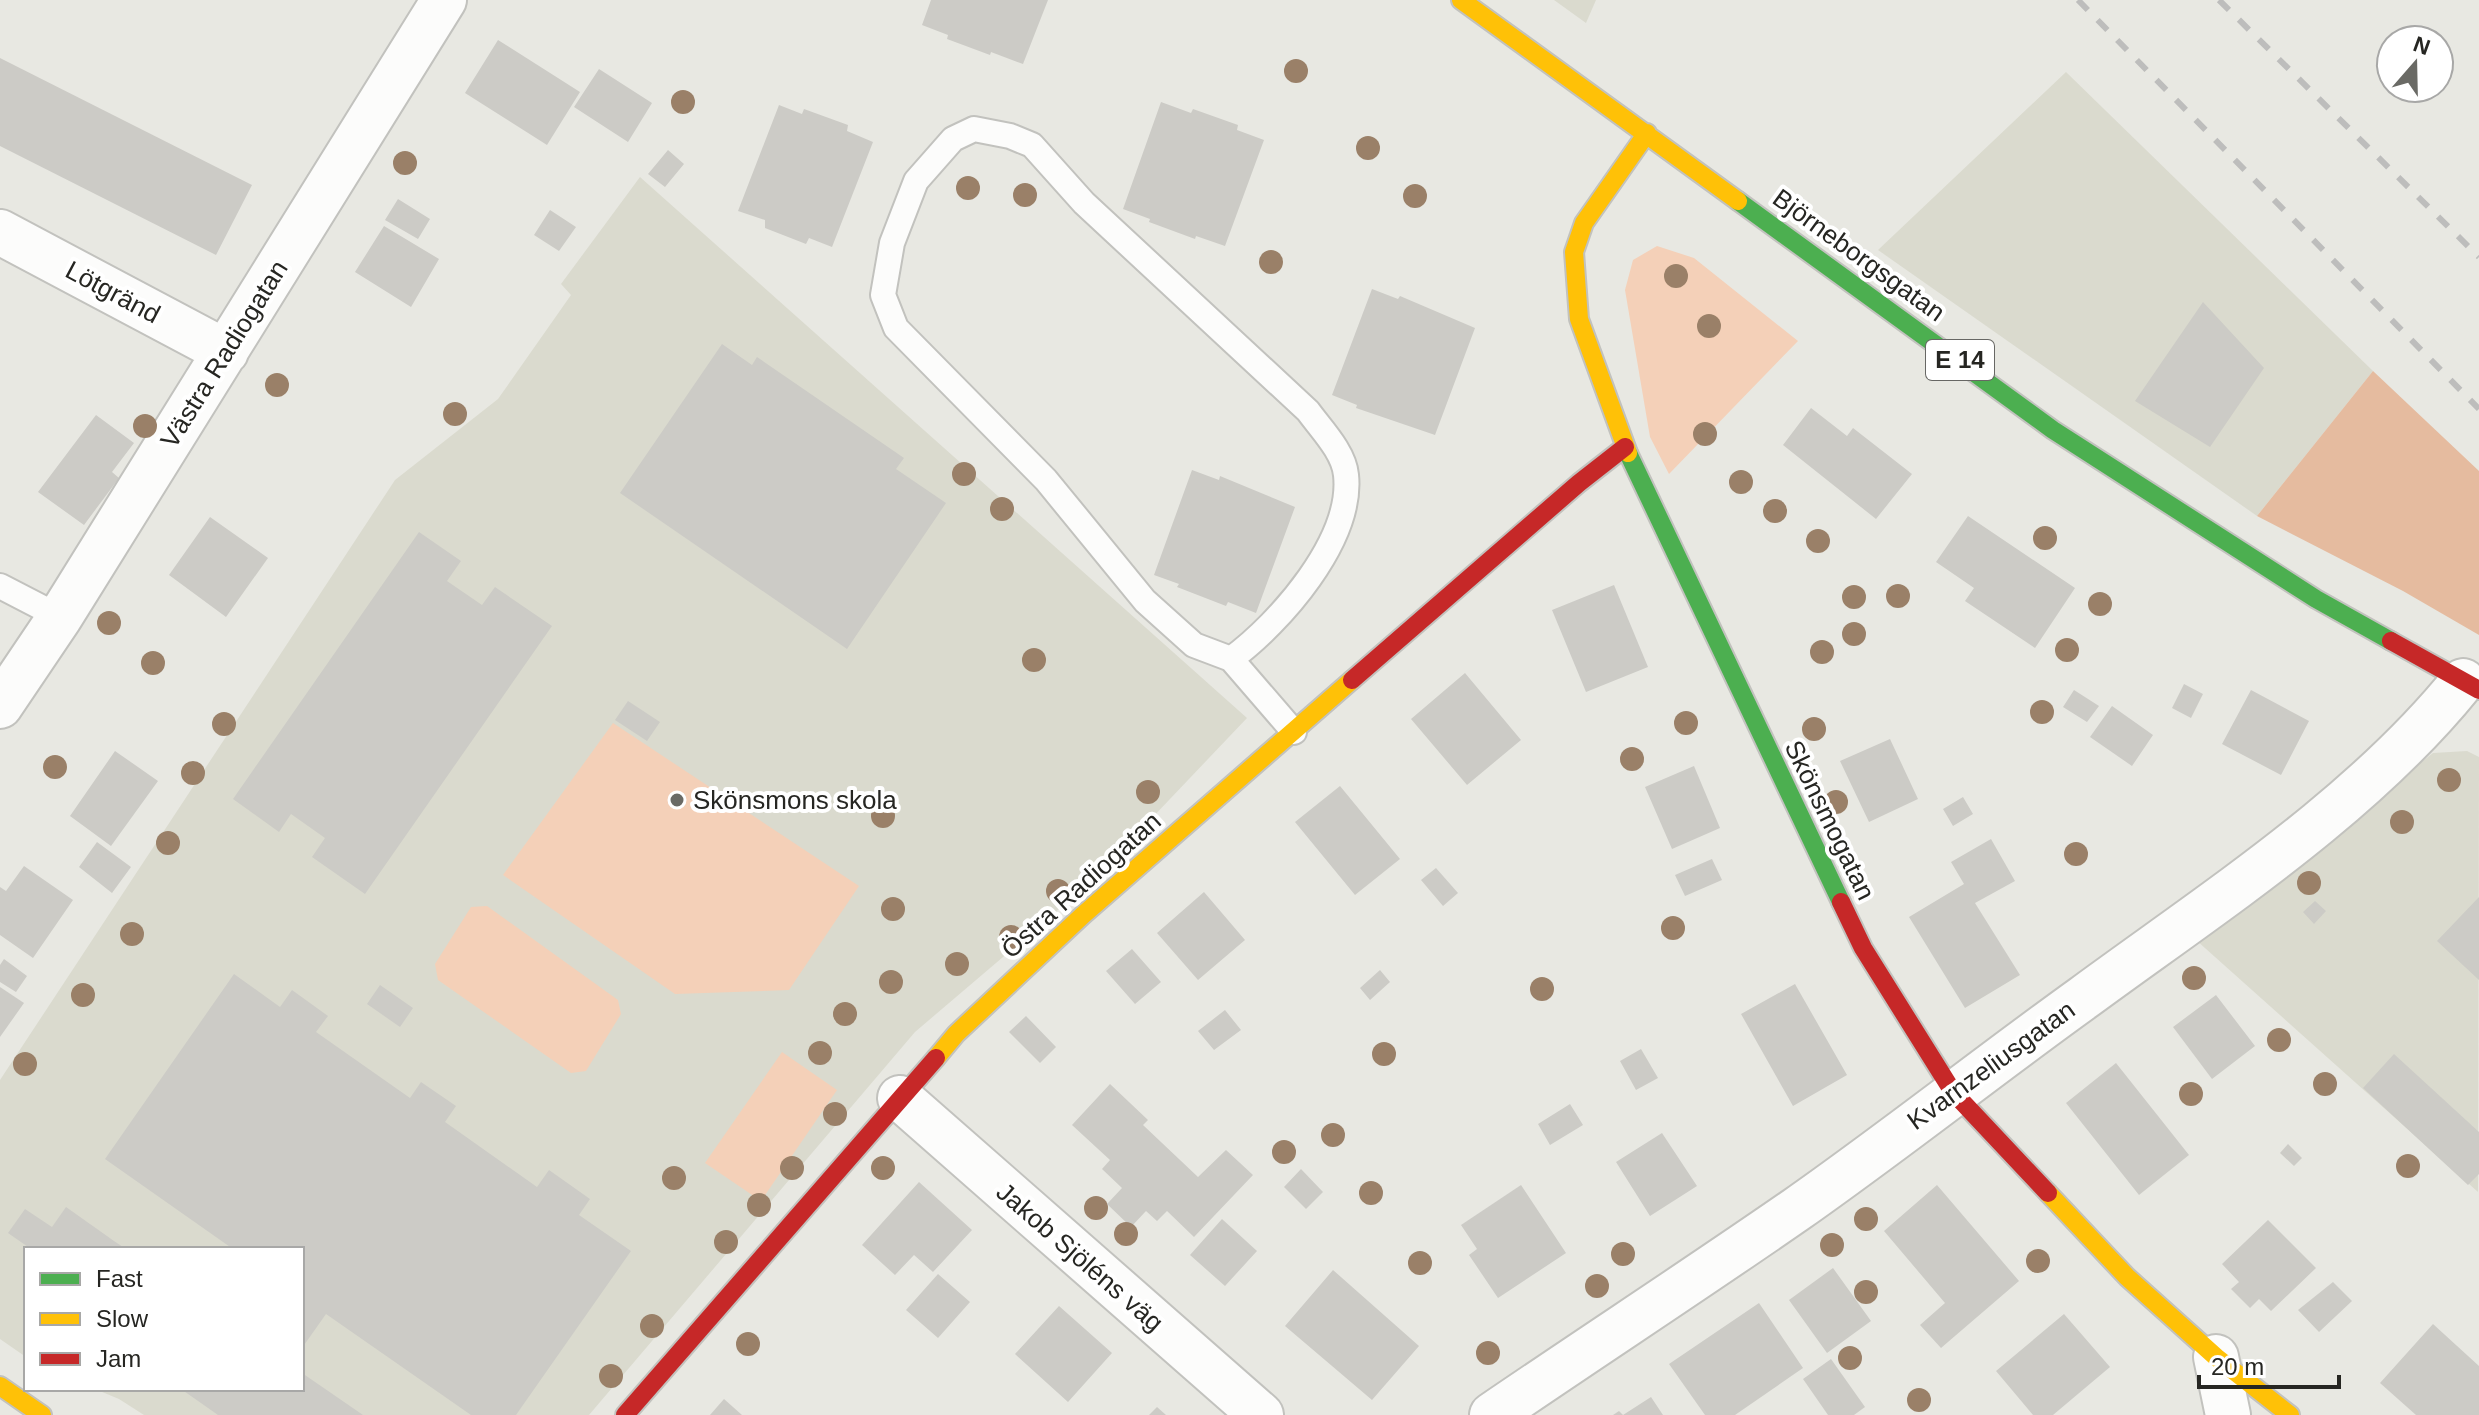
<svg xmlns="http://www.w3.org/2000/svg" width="2479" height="1415" font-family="Arial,sans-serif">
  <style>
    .built { fill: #dadace }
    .green { fill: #f4d0b8 }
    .forest { fill: #e5bb9f }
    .building { fill: #cccbc6 }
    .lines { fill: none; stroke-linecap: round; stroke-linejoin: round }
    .lane-casing { stroke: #c2c2be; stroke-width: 28 }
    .street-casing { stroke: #c2c2be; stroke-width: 48 }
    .fast-casing { stroke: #c2c2be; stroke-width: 22 }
    .slow-casing { stroke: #c2c2be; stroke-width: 22 }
    .jam-casing { stroke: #c2c2be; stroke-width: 22 }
    .lane { stroke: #fcfcfb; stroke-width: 24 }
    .street { stroke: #fcfcfb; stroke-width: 44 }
    .fast { stroke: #4caf50; stroke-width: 18 }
    .slow { stroke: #ffc107; stroke-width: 18 }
    .jam { stroke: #c62828; stroke-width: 18 }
    .rail { stroke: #bdbdbc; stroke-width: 6; stroke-dasharray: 14 14; stroke-linecap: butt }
    .tree { fill: #9a8068 }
    .poi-dot { fill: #6a6a65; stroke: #fff; stroke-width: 3 }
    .labels { text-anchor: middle; stroke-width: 8; stroke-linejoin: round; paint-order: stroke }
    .shield { fill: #fff; stroke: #676764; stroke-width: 2 }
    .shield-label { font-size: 24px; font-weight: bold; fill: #262622 }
    .street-label { font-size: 26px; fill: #262622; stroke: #fff }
    .poi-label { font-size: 26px; fill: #262622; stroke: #fff; text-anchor: start }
  </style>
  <rect width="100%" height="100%" fill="#e8e8e2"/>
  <path class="built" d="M1554 0H1596L1586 23Z
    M2066 72 2373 371 2257 516 1878 250Z
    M640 177 1247 718 1092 881 915 1032 589 1415H144L119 1399 95 1389H302V1249H26V1357L0 1339V1080L395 480 498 399 571 295 561 284Z
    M2467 751 2479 757 2478 1192 2196 940 2433 753Z"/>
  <path class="green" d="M1657 246 1694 258 1798 341 1669 474 1650 437 1625 290 1633 260Z
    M613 723 859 886 789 990 675 994 503 875Z
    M487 906 618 1000 621 1014 586 1071 571 1073 438 980 435 964 471 907Z
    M782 1052 837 1090 761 1201 705 1163Z"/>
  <path class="forest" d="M2373 371 2479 471V635L2403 591 2257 516Z"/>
  <path class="building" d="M931 0H1048L1023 64 991 52 990 55 947 39 948 35 922 25Z
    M498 40 580 92 547 145 465 93Z
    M0 58 252 185 216 255 0 146Z
    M599 69 652 103 628 142 574 107Z
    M1161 102 1191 113 1193 109 1238 125 1237 130 1264 140 1225 246 1196 236 1195 239 1149 222 1150 219 1123 209Z
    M779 105 802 114 804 109 848 125 847 131 873 142 832 247 809 238 806 244 765 228V220L738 211Z
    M668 150 684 164 665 187 648 174Z
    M398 199 430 219 418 239 385 220Z
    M550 210 576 227 559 251 534 235Z
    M384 226 439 259 411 307 355 272Z
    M1372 289 1398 299 1400 296 1475 328 1435 435 1356 408 1357 405 1332 395Z
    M2203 302 2264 368 2210 447 2135 401Z
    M722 344 752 365 757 357 904 458 896 469 946 503 847 649 620 493Z
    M1811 408 1847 436 1853 428 1912 474 1876 519 1783 445Z
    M96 415 134 443 112 472 119 478 84 525 38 492Z
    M1192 470 1219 480 1220 476 1295 507 1256 613 1228 602 1226 606 1177 587 1179 584 1154 575Z
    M1968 516 2075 588 2035 648 1965 601 1974 588 1936 562Z
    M210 517 268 558 226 617 169 575Z
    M419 532 461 561 447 581 482 605 495 587 552 626 365 894 312 857 325 838 291 814 279 832 233 799Z
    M1614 585 1648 667 1586 692 1552 610Z
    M1465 673 1521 740 1467 785 1411 719Z
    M2184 684 2203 694 2191 718 2172 708Z
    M2074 690 2099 706 2087 722 2063 707Z
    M2251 690 2309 721 2281 775 2222 744Z
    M628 701 660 722 647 741 615 720Z
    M2112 706 2153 735 2132 766 2090 737Z
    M1890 739 1918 799 1869 822 1840 761Z
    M115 751 158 781 111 846 70 816Z
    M1694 766 1720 828 1672 849 1645 787Z
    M1340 786 1400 859 1355 895 1295 822Z
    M1963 797 1973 814 1953 826 1943 809Z
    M1991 839 2015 881 1975 903 2020 975 1965 1008 1909 917 1964 884 1951 862Z
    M97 842 131 867 112 893 79 867Z
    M1712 859 1722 880 1685 896 1675 875Z
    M24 866 73 900 33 958 0 935V887L6 891Z
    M1436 868 1458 893 1443 906 1421 880Z
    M1204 892 1245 940 1198 980 1157 933Z
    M2479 897V980L2437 941Z
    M2315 901 2326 911 2314 924 2303 912Z
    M1132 949 1161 982 1135 1004 1106 971Z
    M4 959 27 976 16 992 0 982V965Z
    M1380 970 1390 982 1370 1000 1360 988Z
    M234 974 280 1007 292 990 328 1016 316 1032 410 1098 421 1082 456 1106 445 1122 537 1187 549 1170 590 1199 579 1215 631 1251 516 1415H471L326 1314 302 1348V1249H233L105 1159Z
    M1795 984 1847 1075 1793 1106 1741 1014Z
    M380 985 413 1008 400 1027 367 1004Z
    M0 987 24 1003 0 1037Z
    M2216 995 2255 1046 2212 1079 2173 1027Z
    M1225 1010 1241 1030 1214 1050 1198 1031Z
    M1026 1016 1056 1047 1040 1063 1009 1032Z
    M1641 1049 1658 1078 1636 1090 1620 1061Z
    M2394 1054 2479 1132V1174L2468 1185 2363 1088Z
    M2116 1063 2189 1155 2139 1195 2066 1103Z
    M1110 1084 1148 1120 1143 1125 1198 1177 1226 1150 1253 1175 1194 1237 1167 1211 1157 1221 1146 1211 1131 1227 1107 1204 1122 1188 1102 1169 1110 1160 1072 1125Z
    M1570 1104 1583 1125 1550 1145 1538 1124Z
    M1662 1133 1697 1186 1650 1216 1616 1162Z
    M2288 1144 2302 1158 2294 1166 2280 1153Z
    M1301 1169 1323 1192 1306 1209 1284 1187Z
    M919 1182 972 1230 933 1272 914 1255 895 1275 862 1245Z
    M1521 1185 1566 1253 1498 1298 1469 1255 1477 1249 1461 1225Z
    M1937 1185 2019 1281 1941 1348 1920 1325 1945 1303 1884 1231Z
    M66 1207 114 1241 126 1249H31L8 1233 25 1209 52 1227Z
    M1222 1219 1257 1251 1225 1286 1190 1255Z
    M2268 1220 2316 1268 2271 1311 2259 1299 2250 1308 2231 1289 2239 1282 2222 1264Z
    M1833 1268 1871 1321 1827 1353 1789 1300Z
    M1333 1270 1419 1346 1372 1400 1285 1326Z
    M938 1274 970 1302 938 1338 906 1310Z
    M2333 1282 2352 1301 2319 1332 2298 1310Z
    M1759 1303 1803 1368 1735 1415H1705L1669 1364Z
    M1059 1306 1112 1353 1068 1402 1015 1354Z
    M2064 1314 2110 1367 2053 1415H2033L1996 1371Z
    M2433 1324 2479 1366V1415H2416L2380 1383Z
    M1831 1359 1865 1407 1854 1415H1828L1803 1379Z
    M302 1373 363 1415H218L181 1389H302Z
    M1651 1397 1663 1415H1613L1619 1411 1623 1415Z
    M724 1399 742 1415H710Z
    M1157 1407 1166 1415H1149Z"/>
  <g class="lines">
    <defs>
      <path id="lane" d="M0 586 60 617
        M1231 659C1280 623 1353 540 1346 475 1344 452 1321 429 1308 411L1084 203 1032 145 1010 136 974 129 953 139 916 181 892 243 883 295 896 328 1046 480 1145 601 1194 645 1231 659 1294 732"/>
      <path id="street" d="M0 232 226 352
        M0 706 60 617 444 0
        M900 1098 1261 1415
        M2216 1357 2228 1415
        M1492 1415C1593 1346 1696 1279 1797 1209 1894 1141 1987 1067 2083 998 2212 903 2362 807 2463 681"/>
      <path id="fast" d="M1738 201 2053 430 2316 599 2391 641
        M1628 453 1841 902"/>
      <path id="slow" d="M1461 0 1738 201
        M1628 453 1579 319 1574 252 1584 223 1647 133
        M936 1058 956 1034 1083 915 1352 680
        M2048 1193 2127 1277 2216 1357 2290 1415
        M0 1386 42 1415"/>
      <path id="jam" d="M2391 641 2479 690
        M1352 680 1579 483 1625 447
        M1841 902 1863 948 1953 1092 2048 1193
        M625 1415 936 1058"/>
    </defs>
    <use href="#lane" class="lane-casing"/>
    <use href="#street" class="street-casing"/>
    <use href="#fast" class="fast-casing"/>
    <use href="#slow" class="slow-casing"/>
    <use href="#jam" class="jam-casing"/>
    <use href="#lane" class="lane"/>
    <use href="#street" class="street"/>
    <use href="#fast" class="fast"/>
    <use href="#slow" class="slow"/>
    <use href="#jam" class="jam"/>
    <path class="rail" d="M2078 0 2479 409
      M2219 0 2479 257"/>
  </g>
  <g class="tree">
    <circle cx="1296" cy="71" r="12"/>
    <circle cx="683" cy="102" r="12"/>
    <circle cx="1368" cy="148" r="12"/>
    <circle cx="405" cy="163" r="12"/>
    <circle cx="968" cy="188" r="12"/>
    <circle cx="1025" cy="195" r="12"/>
    <circle cx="1415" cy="196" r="12"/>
    <circle cx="1271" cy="262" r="12"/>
    <circle cx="1676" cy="276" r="12"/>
    <circle cx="1709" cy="326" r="12"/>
    <circle cx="277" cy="385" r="12"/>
    <circle cx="455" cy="414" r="12"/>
    <circle cx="145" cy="426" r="12"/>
    <circle cx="1705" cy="434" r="12"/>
    <circle cx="964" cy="474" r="12"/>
    <circle cx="1741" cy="482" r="12"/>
    <circle cx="1002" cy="509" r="12"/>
    <circle cx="1775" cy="511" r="12"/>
    <circle cx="2045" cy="538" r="12"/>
    <circle cx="1818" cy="541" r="12"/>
    <circle cx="1898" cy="596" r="12"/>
    <circle cx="1854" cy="597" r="12"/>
    <circle cx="2100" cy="604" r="12"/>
    <circle cx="109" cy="623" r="12"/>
    <circle cx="1854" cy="634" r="12"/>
    <circle cx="2067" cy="650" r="12"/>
    <circle cx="1822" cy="652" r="12"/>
    <circle cx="1034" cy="660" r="12"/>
    <circle cx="153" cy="663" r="12"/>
    <circle cx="2042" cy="712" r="12"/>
    <circle cx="1686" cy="723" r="12"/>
    <circle cx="224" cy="724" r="12"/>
    <circle cx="1814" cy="729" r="12"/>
    <circle cx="1632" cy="759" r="12"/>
    <circle cx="55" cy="767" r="12"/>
    <circle cx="193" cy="773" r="12"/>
    <circle cx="2449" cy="780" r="12"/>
    <circle cx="1148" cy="792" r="12"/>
    <circle cx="1836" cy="802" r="12"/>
    <circle cx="883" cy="816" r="12"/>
    <circle cx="2402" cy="822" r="12"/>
    <circle cx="168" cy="843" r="12"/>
    <circle cx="2076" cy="854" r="12"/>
    <circle cx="2309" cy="883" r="12"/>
    <circle cx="1058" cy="891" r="12"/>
    <circle cx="893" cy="909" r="12"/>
    <circle cx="1673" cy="928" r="12"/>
    <circle cx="132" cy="934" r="12"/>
    <circle cx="1011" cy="937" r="12"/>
    <circle cx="957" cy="964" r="12"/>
    <circle cx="2194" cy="978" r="12"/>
    <circle cx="891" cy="982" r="12"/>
    <circle cx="1542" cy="989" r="12"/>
    <circle cx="83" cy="995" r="12"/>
    <circle cx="845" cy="1014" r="12"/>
    <circle cx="2279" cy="1040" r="12"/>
    <circle cx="820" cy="1053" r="12"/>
    <circle cx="1384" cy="1054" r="12"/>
    <circle cx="25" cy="1064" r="12"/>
    <circle cx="2325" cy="1084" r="12"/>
    <circle cx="2191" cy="1094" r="12"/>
    <circle cx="835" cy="1114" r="12"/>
    <circle cx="1333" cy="1135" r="12"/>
    <circle cx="1284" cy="1152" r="12"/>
    <circle cx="2408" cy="1166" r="12"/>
    <circle cx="792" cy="1168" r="12"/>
    <circle cx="883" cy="1168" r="12"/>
    <circle cx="674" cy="1178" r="12"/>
    <circle cx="1371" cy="1193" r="12"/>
    <circle cx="759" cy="1205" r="12"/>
    <circle cx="1096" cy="1208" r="12"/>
    <circle cx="1866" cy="1219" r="12"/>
    <circle cx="1126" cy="1234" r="12"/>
    <circle cx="726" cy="1242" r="12"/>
    <circle cx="1832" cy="1245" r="12"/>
    <circle cx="1623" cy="1254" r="12"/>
    <circle cx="2038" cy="1261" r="12"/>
    <circle cx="1420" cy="1263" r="12"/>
    <circle cx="1597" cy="1286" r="12"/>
    <circle cx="1866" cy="1292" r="12"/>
    <circle cx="652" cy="1326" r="12"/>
    <circle cx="748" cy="1344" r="12"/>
    <circle cx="1488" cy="1353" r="12"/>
    <circle cx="1850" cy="1358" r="12"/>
    <circle cx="611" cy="1376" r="12"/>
    <circle cx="1919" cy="1400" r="12"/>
  </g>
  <circle class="poi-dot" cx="677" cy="800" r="8"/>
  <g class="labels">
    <rect class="shield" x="1926" y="340" width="68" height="40" rx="6"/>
    <g class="shield-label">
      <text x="1960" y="368">E 14</text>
    </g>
    <g class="street-label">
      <text transform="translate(1859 255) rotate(36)" y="9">Björneborgsgatan</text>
      <text transform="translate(113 292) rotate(28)" y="9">Lötgränd</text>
      <text transform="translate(224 354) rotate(-58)" y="9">Västra Radiogatan</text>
      <text transform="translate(1830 820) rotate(64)" y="9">Skönsmogatan</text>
      <text transform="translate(1081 885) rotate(-42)" y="9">Östra Radiogatan</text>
      <text transform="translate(1991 1065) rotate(-36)" y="9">Kvarnzeliusgatan</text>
      <text transform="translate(1080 1257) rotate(41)" y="9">Jakob Sjöléns väg</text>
    </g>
    <g class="poi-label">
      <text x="693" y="809">Skönsmons skola</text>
    </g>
  </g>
  <rect x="24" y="1247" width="280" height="144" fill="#ffffff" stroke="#a8a8a7" stroke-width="2"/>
  <rect x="40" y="1273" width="40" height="12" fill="#4caf50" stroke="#a8a8a7" stroke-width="2"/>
  <text x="96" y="1287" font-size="24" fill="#262622">Fast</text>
  <rect x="40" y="1313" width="40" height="12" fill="#ffc107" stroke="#a8a8a7" stroke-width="2"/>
  <text x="96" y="1327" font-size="24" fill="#262622">Slow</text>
  <rect x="40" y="1353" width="40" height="12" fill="#c62828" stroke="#a8a8a7" stroke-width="2"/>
  <text x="96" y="1367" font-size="24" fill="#262622">Jam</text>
  <g transform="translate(2415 64) rotate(20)"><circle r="38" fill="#ffffff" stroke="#a8a8a7" stroke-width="2"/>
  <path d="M0-6L14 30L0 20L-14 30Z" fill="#6a6a65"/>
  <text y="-12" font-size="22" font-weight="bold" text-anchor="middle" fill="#262622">N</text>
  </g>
  <path d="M2199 1375v12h140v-12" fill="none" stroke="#262622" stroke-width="4"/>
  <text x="2211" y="1375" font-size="24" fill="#262622" stroke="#ffffff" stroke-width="6" paint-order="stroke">20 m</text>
</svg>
